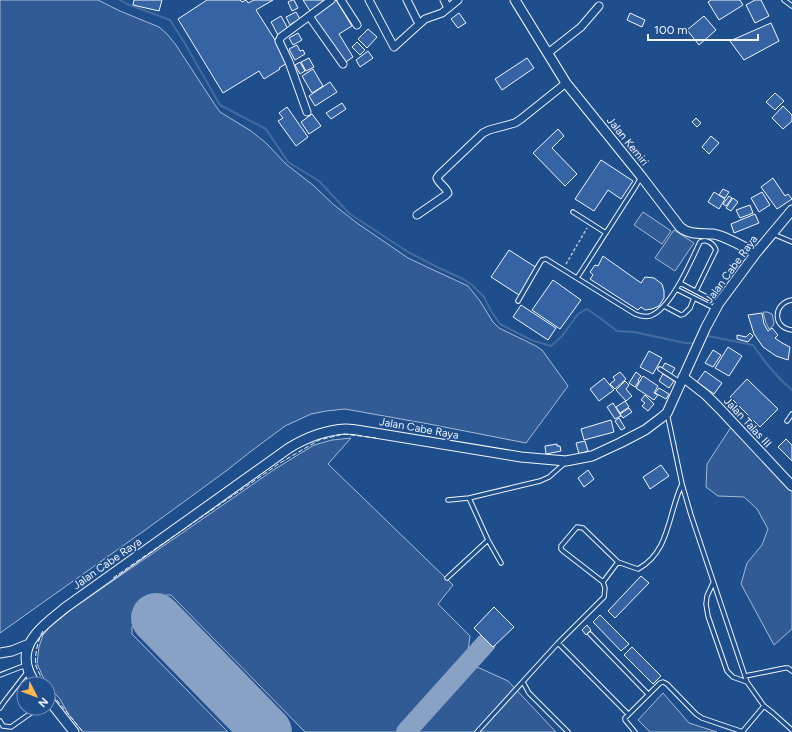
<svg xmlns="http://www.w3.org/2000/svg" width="792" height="732" font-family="Figtree,sans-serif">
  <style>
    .built { fill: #305b95; stroke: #a8bbd7 }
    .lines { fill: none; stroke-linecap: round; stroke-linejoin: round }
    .stream { stroke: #446ba0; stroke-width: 2 }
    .taxiway { stroke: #88a2c6; stroke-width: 20 }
    .runway { stroke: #88a2c6; stroke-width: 50 }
    .building { fill: #3563a3; stroke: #f2f6ff }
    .lane-casing { stroke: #f2f6ff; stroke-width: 5.5 }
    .street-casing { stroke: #f2f6ff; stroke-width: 9 }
    .secondary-casing { stroke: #f2f6ff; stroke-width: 11 }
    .path { stroke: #b3c4dc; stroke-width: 1.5; stroke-dasharray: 3 2; stroke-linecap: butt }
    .lane { stroke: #1f4e8c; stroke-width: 3.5 }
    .street { stroke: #1f4e8c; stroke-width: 7 }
    .secondary { stroke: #1f4e8c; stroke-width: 9 }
    .fence { stroke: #f2f6ff; stroke-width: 1; stroke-dasharray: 5 2; stroke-linecap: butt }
    .labels { text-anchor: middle; stroke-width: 3; stroke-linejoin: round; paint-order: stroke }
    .street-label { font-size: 11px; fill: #f2f6ff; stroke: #1f4e8c }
  </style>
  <rect width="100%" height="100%" fill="#1f4e8c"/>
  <path class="built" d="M0 0H98L120 11 159 27 167 34 176 45 215 105 220 112 251 131 266 143 286 164 314 186 334 205 357 223 408 258 427 267 468 286 480 301 493 322 499 328 536 346 542 350 568 386 526 443 429 424 345 409 326 411 311 414 285 426 250 452 226 471 148 528 0 633Z
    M643 212 671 231 662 244 634 225Z
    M674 230 694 243 675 271 655 258Z
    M763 312H767L772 314 774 323 773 326 769 329 766 323Z
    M733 424 792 489V629L774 645 741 584 747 563 762 545 768 529 757 509 744 497 718 496 706 487 707 464Z
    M351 438 328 464 453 585 438 604 470 636 468 651 396 732H305L171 595H166L132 627V634L228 732H83L69 715 60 699 48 686V684L46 683 37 664 39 647 43 635 50 627 72 609 275 469 314 445 332 440Z
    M475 666 508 681 556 732H414Z
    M663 693 689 723 717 732H650L638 720Z"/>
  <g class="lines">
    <path class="stream" d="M120 0 127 4 170 20 184 42 220 105 266 129 288 162 319 181 350 214 408 252 437 267 463 279 472 285 484 297 491 311 500 324 531 340 551 346 562 336 578 314 587 309 600 318 617 331 634 332 685 343H693L696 342
      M705 338 708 336 753 345C765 362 776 377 792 390"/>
    <path class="taxiway" d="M406 732 486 643"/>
    <path class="runway" d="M156 618 267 732"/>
  </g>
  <path class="building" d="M134 0H162L159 11 133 5Z
    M207 0H240L242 2 246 0 248 3 254 0H273L256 10 289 62 279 68 280 69 264 79 259 71 223 93 178 19Z
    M292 0H294L298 8 292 11 288 2Z
    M303 0H329L310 11Z
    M336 0 352 26 339 34 353 57 343 64 313 15Z
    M711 0H740L743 5 719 20 708 2Z
    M755 0H761L769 16 755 23 746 5Z
    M296 12 301 21 295 24 294 22 290 25 286 17Z
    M459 13 466 23 458 28 451 19Z
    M630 13 645 20 642 27 627 20Z
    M281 16 288 29 278 35 271 22Z
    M704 16 716 30 699 45 687 30Z
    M771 23 779 41 744 60 730 41Z
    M368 29 377 37 367 48 358 39Z
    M298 33 302 40 293 45 289 38Z
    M357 42 365 50 360 55 352 47Z
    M297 45 300 51 303 50 305 54 295 60 289 49Z
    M368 51 373 58 360 67 356 60Z
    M309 58 314 67 306 71 301 62Z
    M527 58 534 68 502 90 495 79Z
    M300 62 305 71 300 74 295 65Z
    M313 69 323 86 312 93 302 76Z
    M330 82 337 92 315 106 309 96Z
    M775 93 784 101 775 110 766 102Z
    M342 103 346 109 331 119 326 113Z
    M783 106 792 115V121L783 129 772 118Z
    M287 107 308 137 296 146 278 121 283 118 279 113Z
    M312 114 321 126 309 134 301 122Z
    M696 118 701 123 697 127 692 122Z
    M558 129 564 136 552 148 577 174 565 186 533 153Z
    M711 136 719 143 709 154 702 147Z
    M601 160 633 181 621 199 608 190 594 211 575 199Z
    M773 178 785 196 788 194 792 199 777 209 761 187Z
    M723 189 729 192 725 198 719 195Z
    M714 192 725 199 719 209 708 202Z
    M762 192 770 205 759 212 751 198Z
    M729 196 732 198 726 206 723 204Z
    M733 198 738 202 731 211 726 208Z
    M750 205 753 213 740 218 736 210Z
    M755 214 759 223 734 233 731 224Z
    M509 250 537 268 519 295 491 277Z
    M603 256 641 283 645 277 654 278 662 284 664 291V298L659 306 652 309 645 310 641 307 638 310 590 279 593 275 590 272 595 265 598 266Z
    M553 280 581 300 560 329 532 310Z
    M521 305 556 328 548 340 513 317Z
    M762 313 764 324 768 331 772 328 778 335 775 338 782 343 790 347 788 360 776 356 763 347 754 334 748 315Z
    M750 333 753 336 748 342 737 339V335L746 337Z
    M728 347 742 356 729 376 715 368Z
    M713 350 721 355 713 367 705 363Z
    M649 351 662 358 653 374 640 367Z
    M665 363 675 368 671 375 661 370Z
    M705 371 722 383 714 394 697 382Z
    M620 372 626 379 615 389 610 384 615 380 613 377Z
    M636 372 641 376 638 380 639 381 635 387 629 383Z
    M663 374 674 381 669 388 659 381Z
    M643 376 658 386 654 393 658 395 654 400 636 388Z
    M604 378 614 390 599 401 590 389Z
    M747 379 778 409 760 427 730 397Z
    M625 381 629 385 626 389 632 396 626 401 616 390Z
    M659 388 669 394 666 399 655 393Z
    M645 395 654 404 648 411 642 406 645 403 641 400Z
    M625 401 629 407 620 413 616 407Z
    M613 403 621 416 615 419 607 407Z
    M629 408 632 412 623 418 620 414Z
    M619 418 625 428 621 430 615 421Z
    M611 420 614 432 584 440 581 429Z
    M786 439 792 445V461L778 447Z
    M585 441 588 451 579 454 576 443Z
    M557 444V446H560L561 451 546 454 545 446Z
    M661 465 669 476 650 489 643 477Z
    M588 470 594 479 584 487 578 478Z
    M641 576 649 583 615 618 608 611Z
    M494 607 514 627 493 647 474 628Z
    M600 615 629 644 621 651 593 622Z
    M587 625 591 630 586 635 582 630Z
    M632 647 661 676 653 684 624 655Z"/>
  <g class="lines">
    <defs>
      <path id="lane" d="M784 0 792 6
        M573 212 606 233
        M773 234 792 242
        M577 278 636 186 641 177
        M680 283 718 303
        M676 289 714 308
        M792 300C773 303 772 328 792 330
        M518 301 540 263 542 260 546 259 635 314C640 316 645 317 650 316 671 309 691 261 700 242 706 238 714 244 716 250L696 291
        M664 306 681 315 684 314 690 308 694 298
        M660 369 680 382
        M667 413 682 484 691 515 747 682 764 706 773 713 792 730
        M787 421 792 414
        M469 498 488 540 501 563
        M448 500 469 498 540 481 549 477 566 462
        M618 562 603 582 563 551 561 549V546L577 527 583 528 618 562 632 567 638 569C670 552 668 513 682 484
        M447 578 488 540
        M713 583 707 596 706 604 708 616 727 671 733 677 747 682
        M590 634 648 694
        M558 643 628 714
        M0 675 26 665
        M745 676 785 668H788L792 671
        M523 682 529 693 568 732
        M0 708 4 702 28 671
        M0 721 3 726 11 727 38 708
        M743 731 764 706
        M477 732 558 643 604 597 605 588 603 582
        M635 732 625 720V718L660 683 663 682 667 684 696 714 702 718 743 732"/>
      <path id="street" d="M341 0 357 25
        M369 0 394 47 425 19 442 13 458 0
        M407 0 419 24
        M444 0 448 8
        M309 16 343 64
        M548 53 581 27 599 6
        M307 112 289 62 279 41 281 37 331 0
        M417 215 446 195 448 193C446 187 439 184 437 178L439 175 483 133 489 130 515 123 521 119 566 83"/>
      <path id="secondary" d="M515 0 566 83 641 176 680 227C689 235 701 233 713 234 724 235 745 248 756 253
        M683 377 706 395 720 409 792 486
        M0 653 12 651 29 644
        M36 684C10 649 40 628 66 607L289 448C307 437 325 430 346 429 354 429 362 431 369 432L521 457 566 461 592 456 620 443 645 430 661 418 667 413 706 327 719 303 756 253 792 210
        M48 699 74 732"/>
    </defs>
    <use href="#lane" class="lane-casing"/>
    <use href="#street" class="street-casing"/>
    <use href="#secondary" class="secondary-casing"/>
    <path class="path" d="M566 264 587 228"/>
    <use href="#lane" class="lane"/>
    <use href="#street" class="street"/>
    <use href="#secondary" class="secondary"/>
    <path class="fence" d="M113 578 280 463 319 440 344 434 376 438
      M43 631C38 638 34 658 36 666 38 672 42 678 45 684
      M48 689 83 732"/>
  </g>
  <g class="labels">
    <g class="street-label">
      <text transform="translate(628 141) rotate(51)" y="4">Jalan Kemiri</text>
      <text transform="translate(731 269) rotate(-54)" y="4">Jalan Cabe Raya</text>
      <text transform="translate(748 422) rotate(47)" y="4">Jalan Talas III</text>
      <text transform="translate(419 428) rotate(10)" y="4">Jalan Cabe Raya</text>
      <text transform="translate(107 563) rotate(-35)" y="4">Jalan Cabe Raya</text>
    </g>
  </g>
  <g transform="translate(36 696) rotate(132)"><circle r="19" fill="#1f4e8c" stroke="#7391ba"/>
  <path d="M0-3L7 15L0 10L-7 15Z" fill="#ffb74d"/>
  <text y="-6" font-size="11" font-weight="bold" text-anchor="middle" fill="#f2f6ff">N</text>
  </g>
  <path d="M648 34v6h110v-6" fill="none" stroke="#f2f6ff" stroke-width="2"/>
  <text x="654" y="34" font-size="12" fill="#f2f6ff" stroke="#1f4e8c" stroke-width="3" paint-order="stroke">100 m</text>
</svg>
